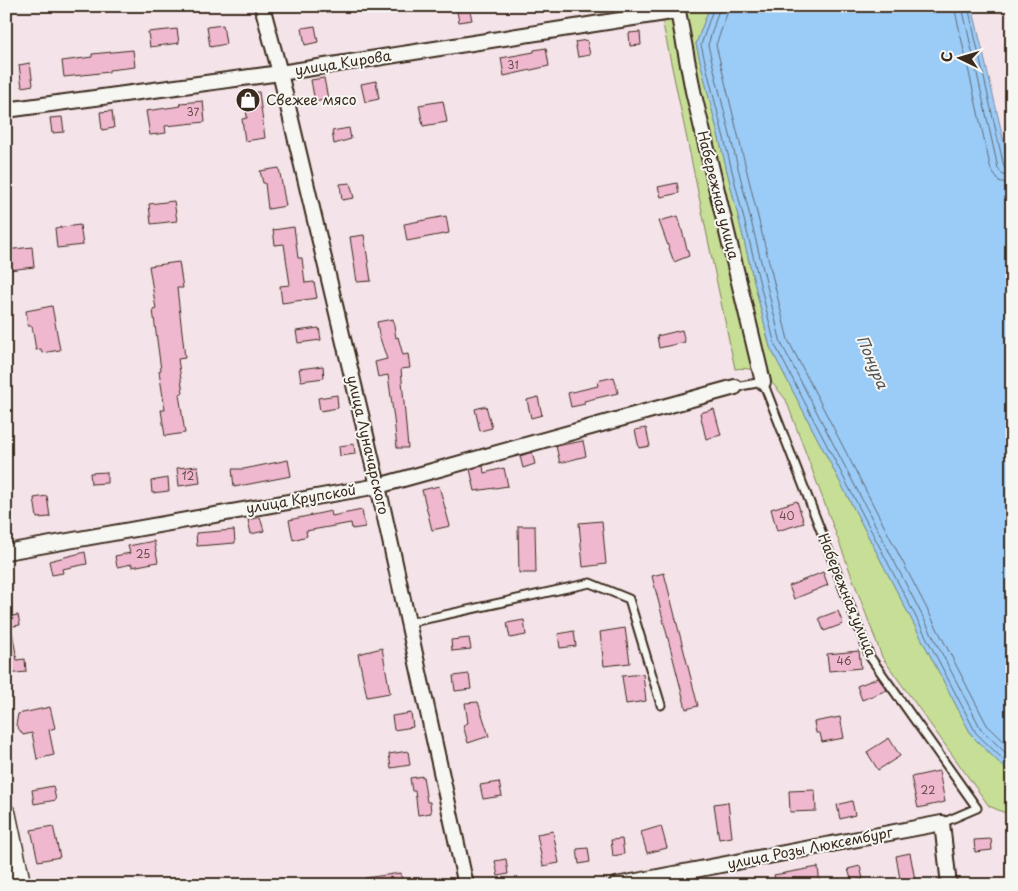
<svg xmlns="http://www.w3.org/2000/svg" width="1018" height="891" font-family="'Playpen Sans',sans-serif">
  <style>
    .green { fill: #c6de95; stroke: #80845a }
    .water { fill: #9bcbf7; stroke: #758ba0 }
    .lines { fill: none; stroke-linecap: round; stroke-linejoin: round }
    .shore { stroke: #616a75; stroke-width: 1 }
    .building { fill: #efb8cf; stroke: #3b2a1e }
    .lane-casing { stroke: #3b2a1e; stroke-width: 11 }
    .street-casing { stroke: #3b2a1e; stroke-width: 18 }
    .secondary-casing { stroke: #3b2a1e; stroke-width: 22 }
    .lane { stroke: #f6f6f2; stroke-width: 7 }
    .street { stroke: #f6f6f2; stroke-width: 14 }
    .secondary { stroke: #f6f6f2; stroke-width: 19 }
    .labels { text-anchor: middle; stroke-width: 4; stroke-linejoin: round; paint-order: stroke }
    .number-label { font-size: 11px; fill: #684e4a }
    .street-label { font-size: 14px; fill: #3b2a1e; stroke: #f6f6f2 }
    .poi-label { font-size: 14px; fill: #3b2a1e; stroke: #f6f6f2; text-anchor: start }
    .water-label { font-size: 15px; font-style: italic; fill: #535254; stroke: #f6f6f2 }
  </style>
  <rect width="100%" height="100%" fill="#f4e3e8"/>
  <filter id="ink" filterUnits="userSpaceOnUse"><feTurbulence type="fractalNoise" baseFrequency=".02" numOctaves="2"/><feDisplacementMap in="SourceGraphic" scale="10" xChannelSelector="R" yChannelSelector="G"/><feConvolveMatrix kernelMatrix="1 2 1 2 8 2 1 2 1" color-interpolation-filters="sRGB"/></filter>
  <g filter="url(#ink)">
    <path class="green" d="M661 6H710L696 44 770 347 972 736 1012 775V816L989 806 882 657 786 400C772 382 760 365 735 369L660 10Z"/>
    <path class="water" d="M710 6H972L1012 176V775L972 736 770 347 696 44Z"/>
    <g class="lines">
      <path class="shore" d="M714 6 701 45 775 345 976 733 1012 768
        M720 6 708 45 781 343 981 729 1012 759
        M728 6 727 14 716 45 788 340 987 725 1012 749
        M954 6 991 170 999 181 1012 185
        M962 6 998 168 1003 175 1012 177
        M968 6 1004 167 1007 170 1012 171"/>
    </g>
    <path class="building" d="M456 6H469L472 20 459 22Z
      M223 25 226 44 210 47 207 27Z
      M315 26 318 42 305 45 302 28Z
      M177 29 179 43 150 47 148 32Z
      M640 32 641 45 630 46 629 33Z
      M587 40 590 55 578 57 575 42Z
      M546 48 549 66 504 76 501 58 534 52V50Z
      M133 50 135 67 109 70V72L64 77 62 61 92 57V54Z
      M30 63 33 85 22 87 19 65Z
      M324 78 328 99 315 102 311 80Z
      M376 81 379 99 365 102 361 84Z
      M259 92 265 138 245 141 242 119 247 118 245 93Z
      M203 101 205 122 165 126 166 133 150 135 146 111 181 106 180 103Z
      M443 101 447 122 423 126 419 105Z
      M112 111 114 128 102 130 100 112Z
      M62 117 64 132 52 133 50 118Z
      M349 128 351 139 334 144 332 131Z
      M279 168 286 206 268 209 265 183H263L260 171Z
      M350 183 354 198 342 200 340 184Z
      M677 183 679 193 661 197 658 187Z
      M174 201 177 221 151 224 149 204Z
      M446 216 449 233 407 241 404 224Z
      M678 216 689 256 674 262 659 221Z
      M80 225 83 245 57 248 55 228Z
      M294 227 298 258H302L305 283 314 282 317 298 282 303 280 286 290 285 284 244 275 245 273 230Z
      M364 235 371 281 357 282 350 237Z
      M32 247 34 267 9 270 6 250Z
      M179 262 183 288H177L185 358 178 359 183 393 179 394 185 433 165 436 161 410H165L159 371 161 370 153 310 156 309 149 266Z
      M52 306 60 350 42 353 41 349 36 350 32 326H28L26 311Z
      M393 319 396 338 398 337 403 355 408 354 410 368 401 369 408 448H397L394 419 388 375 378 377 375 362 387 359 379 335 377 322Z
      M319 328 321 340 298 343 296 331Z
      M682 330 685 342 659 348 657 336Z
      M323 366 324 378 301 381 299 369Z
      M614 377 618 393 584 401 585 404 571 407 568 393 598 386 597 381Z
      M337 395 338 408 320 411 318 398Z
      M538 397 542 415 531 418 527 400Z
      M486 406 492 428 480 431 475 409Z
      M714 409 721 435 706 439 700 413Z
      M646 428 650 446 639 448 635 430Z
      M583 441 586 456 560 463 556 446Z
      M354 444 355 454 340 456 339 446Z
      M532 452 535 464 523 468 520 456Z
      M288 460 291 476 234 487 232 469H244Z
      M198 466 200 483 179 486 177 468Z
      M483 466 484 473 504 468 508 486 475 491 470 469Z
      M107 472V483L91 484 90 473Z
      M168 478 169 491 152 493 151 481Z
      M439 486 450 526 432 530 422 490Z
      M47 496 50 517 37 518 34 498Z
      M797 501 804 523 777 531 771 509Z
      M362 510 365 527 352 529 351 523 306 531 307 536 293 540 289 520 331 511 332 516Z
      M260 517 264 531 251 534 248 520Z
      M602 521 606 564 583 567 579 523Z
      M518 526H535L536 573H519Z
      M234 530 235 543 197 546 196 533Z
      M154 541 158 562 132 567V564L117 567 115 556 130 553 128 546Z
      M85 552 87 564 62 569 63 573 52 575 49 561Z
      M823 572 828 585 794 599 789 586Z
      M664 573 698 706 686 709 652 576Z
      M838 611 843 624 824 631 819 618Z
      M18 615 20 625 6 627V617Z
      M524 620 526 635 510 638 507 623Z
      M625 628 630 663 604 666 600 632Z
      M12 631 17 660 25 659 26 672 6 674V632Z
      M574 631 576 646 560 648 558 634Z
      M469 638 471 649 452 651 451 640Z
      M382 648 390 693 367 697 358 654Z
      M859 651 861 668 829 671 827 654Z
      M469 674 471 689 455 691 453 676Z
      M643 674 646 701 626 704 622 676Z
      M878 678 887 690 862 700 857 686Z
      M478 702 489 736 468 743 463 725 468 723 465 703Z
      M50 707 55 728 49 730 54 755 37 759 32 733 23 735 16 725 18 714Z
      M411 713 413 727 394 730 392 716Z
      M840 717 844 738 822 742 820 733H816L814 722Z
      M889 738 900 756 878 770 867 752Z
      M408 751 410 765 391 768 389 754Z
      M939 771 945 802 918 808 911 777Z
      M423 776 427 802H430L431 813 418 815 415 791H412L410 778Z
      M499 782 502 796 483 799 480 785Z
      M53 786 56 800 34 804 32 790Z
      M815 790 816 811 790 812 789 791Z
      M852 801 855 815 840 819 837 805Z
      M728 802 732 837 719 839 714 804Z
      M53 826 60 857 38 861 31 830Z
      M661 826 667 848 647 853 641 832Z
      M553 831 559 863 543 866 537 834Z
      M622 839 624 854 613 856 611 840Z
      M991 839 992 850 975 852 974 840Z
      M588 848 590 862 579 864 577 849Z
      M910 853 916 885H901L896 856Z
      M506 859 508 874 498 876 495 861Z
      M860 866 863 879 852 882 848 869Z
      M818 867 820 885H776L774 875Z
      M401 873 402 885H366L365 878Z"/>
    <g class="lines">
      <defs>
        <path id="lane" d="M735 387 763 382 870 657 977 808 942 823
          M408 623 590 583 629 599 661 705"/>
        <path id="street" d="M262 6 280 73 378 486 466 885
          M679 6 678 11 693 91 763 382
          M6 110 280 73 678 11
          M6 552 378 486 735 387
          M616 885 942 823 949 885"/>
        <path id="secondary" d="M6 814 21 885"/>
      </defs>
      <use href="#lane" class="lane-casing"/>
      <use href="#street" class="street-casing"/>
      <use href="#secondary" class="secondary-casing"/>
      <use href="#lane" class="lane"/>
      <use href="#street" class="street"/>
      <use href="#secondary" class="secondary"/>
    </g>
  </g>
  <defs>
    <symbol id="shop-disc" viewBox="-11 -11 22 22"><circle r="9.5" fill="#3b2a1e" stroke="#f6f6f2"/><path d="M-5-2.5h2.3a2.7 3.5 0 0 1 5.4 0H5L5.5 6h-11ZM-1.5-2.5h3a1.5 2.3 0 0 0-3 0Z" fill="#fff"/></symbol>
  </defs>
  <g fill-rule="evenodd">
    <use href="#shop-disc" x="234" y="86" width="28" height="28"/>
  </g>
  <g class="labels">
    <g class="number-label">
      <text x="513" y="69">31</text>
      <text x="193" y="116">37</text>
      <text x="188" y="480">12</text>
      <text x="787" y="520">40</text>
      <text x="143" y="558">25</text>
      <text x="844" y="665">46</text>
      <text x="928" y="794">22</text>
    </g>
    <g class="street-label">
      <text transform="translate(343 63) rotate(-9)" y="5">улица Кирова</text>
      <text transform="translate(718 195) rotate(76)" y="5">Набережная улица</text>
      <text transform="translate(368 445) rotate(77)" y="5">улица Луначарского</text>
      <text transform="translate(301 499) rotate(-10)" y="5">улица Крупской</text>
      <text transform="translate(847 595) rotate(68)" y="5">Набережная улица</text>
      <text transform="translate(810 848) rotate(-11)" y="5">улица Розы Люксембург</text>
    </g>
    <g class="poi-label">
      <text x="266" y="105">Свежее мясо</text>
    </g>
    <g class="water-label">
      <text transform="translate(872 362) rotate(67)" y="5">Понура</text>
    </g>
  </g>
  <rect width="1018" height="891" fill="none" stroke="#f6f6f2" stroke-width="25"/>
  <rect x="12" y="12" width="993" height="866" fill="none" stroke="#3b2a1e" stroke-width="2" filter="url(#ink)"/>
  <g transform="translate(960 58) rotate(275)" stroke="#f6f6f2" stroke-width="4" paint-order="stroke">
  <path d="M0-4L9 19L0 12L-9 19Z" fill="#3b2a1e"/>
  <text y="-8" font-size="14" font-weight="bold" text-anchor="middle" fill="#3b2a1e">С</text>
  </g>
</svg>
